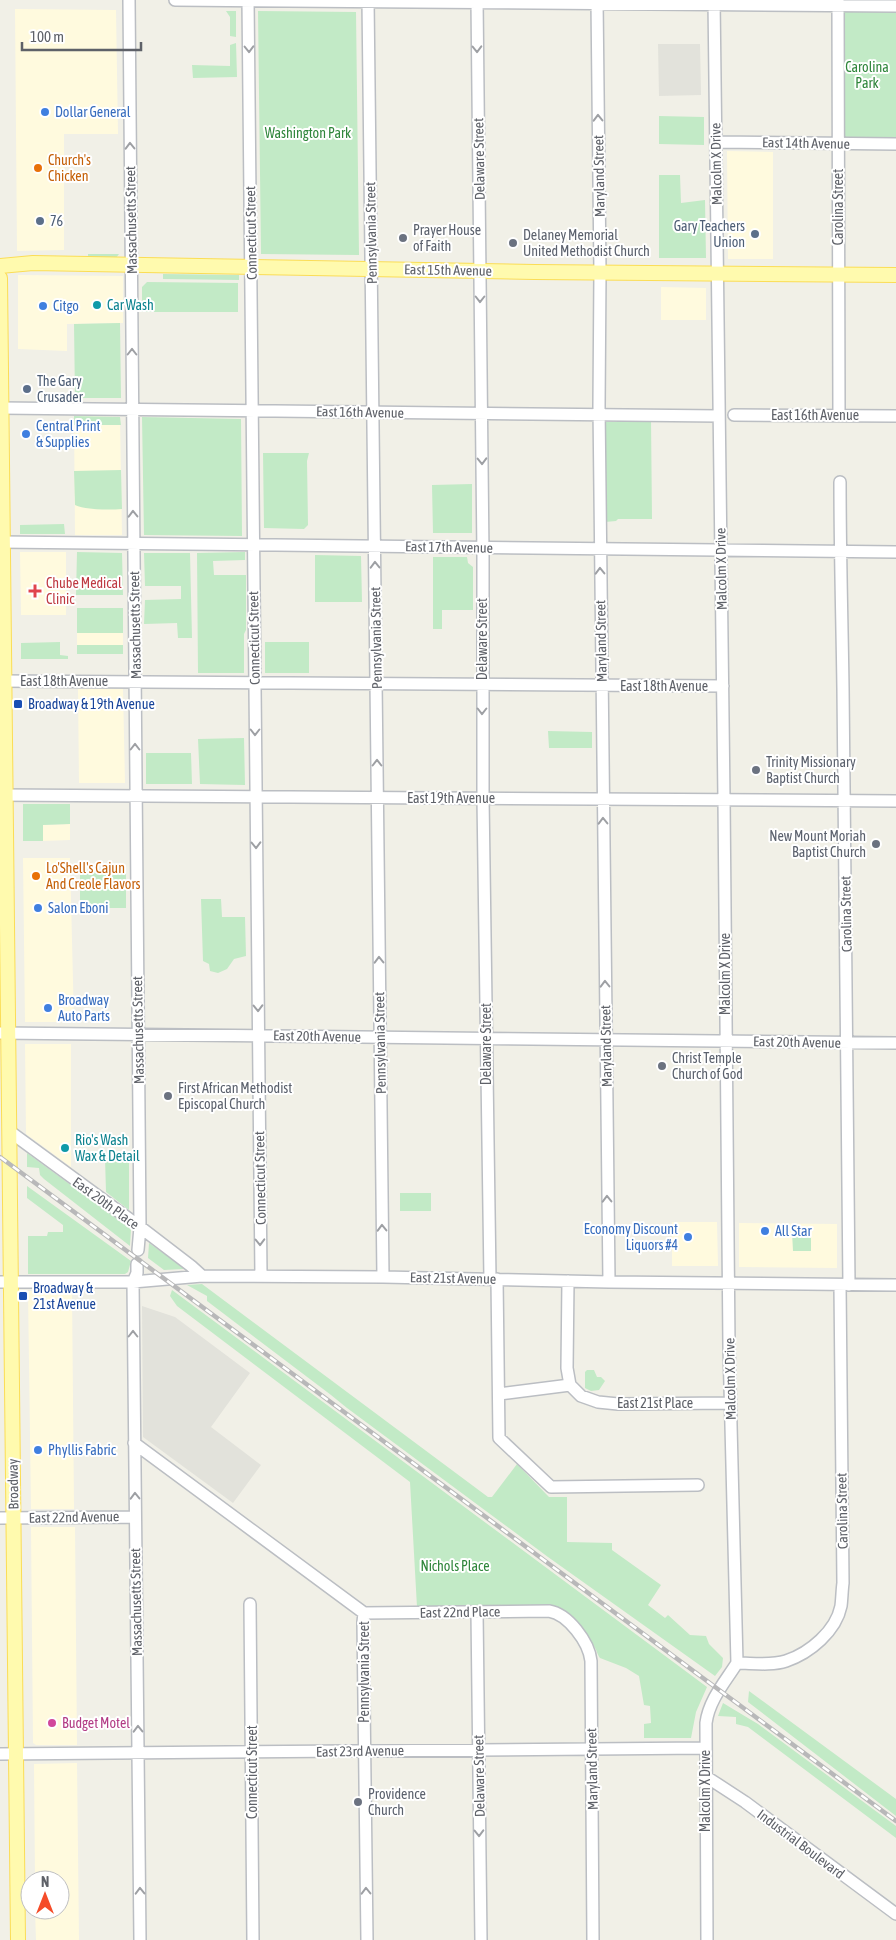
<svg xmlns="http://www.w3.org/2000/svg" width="896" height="1940" font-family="'Asap Condensed',sans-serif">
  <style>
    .commercial { fill: #fffade }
    .industrial { fill: #e2e2db }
    .green { fill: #c2eac6 }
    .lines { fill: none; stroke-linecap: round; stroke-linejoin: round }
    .minor-casing { stroke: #bbbec3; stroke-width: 14 }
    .major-casing { stroke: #fbdd56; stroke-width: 16 }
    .minor { stroke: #fff; stroke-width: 11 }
    .major { stroke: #fffaae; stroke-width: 14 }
    .rail-casing { stroke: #b8b8b9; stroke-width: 4.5 }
    .rail { stroke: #fff; stroke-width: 2.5; stroke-dasharray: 8; stroke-linecap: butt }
    .oneway { stroke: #9ea0a4 }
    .shop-dot { fill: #3f7fe0; stroke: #fff; stroke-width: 2 }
    .food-dot { fill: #e8710a; stroke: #fff; stroke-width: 2 }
    .service-dot { fill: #5c6f8a; stroke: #fff; stroke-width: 2 }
    .worship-dot { fill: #6b7280; stroke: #fff; stroke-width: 2 }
    .culture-dot { fill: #0f9aa8; stroke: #fff; stroke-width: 2 }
    .health-dot { fill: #e0444e; stroke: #fff; stroke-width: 2 }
    .transit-dot { fill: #1a4fb4; stroke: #fff; stroke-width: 2 }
    .hotel-dot { fill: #d1479c; stroke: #fff; stroke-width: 2 }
    .labels { text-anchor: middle; stroke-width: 4; stroke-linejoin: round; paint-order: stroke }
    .park-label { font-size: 14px; fill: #2f863b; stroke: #fff }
    .shop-label { font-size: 14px; fill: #366cbe; stroke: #fff; text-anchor: start }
    .street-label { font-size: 14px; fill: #5e6168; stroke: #fff }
    .food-label { font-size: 14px; fill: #c56008; stroke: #fff; text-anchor: start }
    .service-label { font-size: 14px; fill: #4e5e75; stroke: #fff; text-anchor: start }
    .worship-label { font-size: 14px; fill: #5b616d; stroke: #fff; text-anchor: start }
    .culture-label { font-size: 14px; fill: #0d838f; stroke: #fff; text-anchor: start }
    .health-label { font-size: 14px; fill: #be3a42; stroke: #fff; text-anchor: start }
    .transit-label { font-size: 14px; fill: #164399; stroke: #fff; text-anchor: start }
    .hotel-label { font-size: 14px; fill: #b23c85; stroke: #fff; text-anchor: start }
  </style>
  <rect width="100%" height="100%" fill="#f1f0e7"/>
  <path class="commercial" d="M15 9 116 10 118 134H64V250L17 251Z
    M727 151 773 152V259H728Z
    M18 275 123 276V323L67 324V351L18 349Z
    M661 287 706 288V320H661Z
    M74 416 120 417 122 535H75Z
    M20 552H66V615H21Z
    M77 633H123V645H77Z
    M78 689H123L125 783H79Z
    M70 824V840L43 841V825Z
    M23 858H70L74 1022H25Z
    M25 1044H71V1167L26 1134Z
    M672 1222H717L718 1266H672Z
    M739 1223 837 1224V1268L739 1267Z
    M28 1291H72L74 1509H31Z
    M31 1527H75L77 1745H36L33 1743Z
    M77 1763 79 1940H36L35 1910H60V1880H35L34 1764Z"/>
  <path class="industrial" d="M658 44H700L701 95 659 96Z
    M142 1306 175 1317 250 1373 211 1427 261 1465 233 1503 143 1437Z"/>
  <path class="green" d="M839 8H896V141H839Z
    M226 11H236V37L230 36V17Z
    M258 11 356 12 359 255 261 254Z
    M236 43 237 77 193 78 192 65 230 66V45Z
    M659 116 704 117V145L659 144Z
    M659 175H680L681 203 705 200 706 258H659Z
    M88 254H119L116 258H88Z
    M163 274 238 275H239V280L163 279Z
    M147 282 238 283V312H142V287Z
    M120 323 121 398H75L74 324Z
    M74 416 120 417 121 425H74Z
    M142 417 241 419 242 536 144 535Z
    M618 419H651L652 519H618L616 521 605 522 603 422H617Z
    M263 453H309L307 461 308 525 304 529 264 528Z
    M121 470 122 509C109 510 86 510 75 505L74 471Z
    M472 484V533H433L432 485Z
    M64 524 65 534H20V525Z
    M77 552 122 553 123 595H76Z
    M245 552V560L213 561 214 575H246V630L244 634V673H198L197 553Z
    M144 553H190L192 638H178L177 623 144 624 145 600 181 599V586H145Z
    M315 555 361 556 362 602H315Z
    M433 557H467L468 563 473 567V610H442V629H433Z
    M77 608H123V633H77Z
    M60 642V655L68 656V659H21V643Z
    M265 642H309V673H265Z
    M77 645H123V654H77Z
    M548 731 592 732V748H549Z
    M244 738 245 785 200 784 198 739Z
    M146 753H191L192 784H146Z
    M23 804H70V824L43 825V841H23Z
    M126 869V908H80V870Z
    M201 899H221L222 917H245L246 956 234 959 227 969 218 973 210 971 209 964 203 961Z
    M27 1153 131 1229 130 1246 44 1179 40 1175 39 1168 27 1167Z
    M105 1158H129V1210L106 1192Z
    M27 1186 131 1261 128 1272 125 1274H28V1236H47L48 1232H63V1225L27 1198Z
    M400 1193H431V1211H400Z
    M792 1232H811V1251H793Z
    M149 1243 183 1267V1269L164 1270 148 1258Z
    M202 1284 488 1497H492L517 1464 549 1497H567V1542L612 1543V1550L661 1585 648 1605 665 1618 668 1615 690 1635 706 1636 709 1644 723 1658 722 1667 715 1676 548 1557 347 1408 331 1395 207 1301V1296L187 1285Z
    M172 1290 707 1687 696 1712 691 1738H644V1724L651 1723 650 1706 644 1705 639 1676 626 1668 600 1658C598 1656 597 1651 595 1648 586 1630 571 1612 552 1605L417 1607 410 1482 177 1306 170 1296Z
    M587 1370H594L597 1377H601L605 1381 599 1390 591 1391 585 1388V1372Z
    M749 1691 896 1799V1816L748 1702Z
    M723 1703 758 1724 896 1826V1838L748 1727 736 1724V1717L718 1716Z"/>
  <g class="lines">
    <defs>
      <path id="minor" d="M129 0 140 1227 138 1250
        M175 0 896 6
        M248 0 261 1276
        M368 0 383 1277
        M477 0 483 556V798L490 1279
        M597 0 600 272 599 406 609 1282
        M838 0 839 414
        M716 142 896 144
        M0 408 719 416
        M734 415 896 416
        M840 482C840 551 842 619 843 688 846 887 848 1086 849 1285
        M0 542 896 552
        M0 681 723 686
        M0 795 896 801
        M0 1033 896 1043
        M9 1131 140 1227 191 1266 202 1276
        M137 1264V1273L133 1282 140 1940
        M497 1279 499 1438 551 1487 698 1485
        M568 1281 567 1368 570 1385 581 1396 598 1402 618 1404 730 1403
        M0 1282H133L202 1276 383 1277 609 1282 896 1285
        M499 1394 570 1385
        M134 1443 364 1613
        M0 1518 135 1517
        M250 1604 253 1940
        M477 1612 481 1940
        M364 1613 549 1611C568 1614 589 1642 591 1661L593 1940
        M364 1613 363 1622 367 1940
        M737 1663C752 1663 771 1666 786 1661 810 1653 836 1631 841 1606 842 1598 842 1590 843 1583L840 1285
        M0 1754 705 1748
        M705 1776 745 1802 896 1914
        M707 1940 706 1723C709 1700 725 1682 737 1663L729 1346 724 799 714 0"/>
      <path id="major" d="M0 266 33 263 535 272 896 275
        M0 278 18 1940"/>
    </defs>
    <use href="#minor" class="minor-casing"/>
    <use href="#major" class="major-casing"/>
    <use href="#minor" class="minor"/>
    <use href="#major" class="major"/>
    <defs>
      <path id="rail" d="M0 1157 896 1821"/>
    </defs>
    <use href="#rail" class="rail-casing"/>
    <use href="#rail" class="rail"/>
  </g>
  <defs><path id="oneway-chevron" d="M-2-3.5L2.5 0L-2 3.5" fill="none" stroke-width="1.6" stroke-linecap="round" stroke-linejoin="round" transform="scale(1.25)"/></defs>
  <g class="oneway">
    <use href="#oneway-chevron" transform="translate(249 49) rotate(89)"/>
    <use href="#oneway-chevron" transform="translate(477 49) rotate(89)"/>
    <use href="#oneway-chevron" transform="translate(598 118) rotate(-91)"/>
    <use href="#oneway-chevron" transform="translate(130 146) rotate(-91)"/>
    <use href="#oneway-chevron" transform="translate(480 299) rotate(90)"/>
    <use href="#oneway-chevron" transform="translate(132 352) rotate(-90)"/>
    <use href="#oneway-chevron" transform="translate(482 461) rotate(89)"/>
    <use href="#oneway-chevron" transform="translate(133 514) rotate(-91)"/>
    <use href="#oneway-chevron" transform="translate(375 565) rotate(-91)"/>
    <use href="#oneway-chevron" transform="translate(600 571) rotate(-91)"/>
    <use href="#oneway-chevron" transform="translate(482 711) rotate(90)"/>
    <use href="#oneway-chevron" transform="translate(255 732) rotate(90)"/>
    <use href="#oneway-chevron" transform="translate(135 747) rotate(-90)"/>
    <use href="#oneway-chevron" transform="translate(377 763) rotate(-90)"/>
    <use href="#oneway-chevron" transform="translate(603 821) rotate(-91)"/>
    <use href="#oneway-chevron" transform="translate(256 845) rotate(89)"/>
    <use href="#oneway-chevron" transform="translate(379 960) rotate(-91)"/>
    <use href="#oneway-chevron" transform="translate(605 984) rotate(-91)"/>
    <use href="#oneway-chevron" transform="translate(258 1008) rotate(89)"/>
    <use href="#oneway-chevron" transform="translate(607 1199) rotate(-91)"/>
    <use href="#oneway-chevron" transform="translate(382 1228) rotate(-91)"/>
    <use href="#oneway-chevron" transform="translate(260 1242) rotate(89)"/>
    <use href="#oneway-chevron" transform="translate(133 1334) rotate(-90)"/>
    <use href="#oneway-chevron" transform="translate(135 1496) rotate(-91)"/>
    <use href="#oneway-chevron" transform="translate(138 1729) rotate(-91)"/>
    <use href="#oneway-chevron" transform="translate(479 1833) rotate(89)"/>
    <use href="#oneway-chevron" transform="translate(140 1891) rotate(-91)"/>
    <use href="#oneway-chevron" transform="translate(366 1891) rotate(-91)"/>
  </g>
  <g class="shop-dot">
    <circle cx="45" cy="112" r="5"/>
    <circle cx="43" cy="306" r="5"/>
    <circle cx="26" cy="434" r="5"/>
    <circle cx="38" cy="908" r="5"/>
    <circle cx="48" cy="1008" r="5"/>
    <circle cx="765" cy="1231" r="5"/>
    <circle cx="688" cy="1237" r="5"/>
    <circle cx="38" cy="1450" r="5"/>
  </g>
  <g class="food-dot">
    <circle cx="38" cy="168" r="5"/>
    <circle cx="36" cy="876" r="5"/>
  </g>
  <g class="service-dot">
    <circle cx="40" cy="221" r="5"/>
    <circle cx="755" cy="234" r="5"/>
    <circle cx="27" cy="389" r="5"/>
  </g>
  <g class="worship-dot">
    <circle cx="403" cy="238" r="5"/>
    <circle cx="513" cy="243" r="5"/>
    <circle cx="756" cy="770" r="5"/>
    <circle cx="876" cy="844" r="5"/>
    <circle cx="662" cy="1066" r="5"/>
    <circle cx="168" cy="1096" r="5"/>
    <circle cx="358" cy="1802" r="5"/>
  </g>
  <g class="culture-dot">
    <circle cx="97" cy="305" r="5"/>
    <circle cx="65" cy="1148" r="5"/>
  </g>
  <path class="health-dot" d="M32.5 583.5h5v5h5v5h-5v5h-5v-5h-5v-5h5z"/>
  <g class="transit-dot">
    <rect x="13" y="699" width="10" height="10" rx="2.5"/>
    <rect x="18" y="1291" width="10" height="10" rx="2.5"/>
  </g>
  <circle class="hotel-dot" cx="52" cy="1723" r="5"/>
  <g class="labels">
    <g class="park-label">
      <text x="867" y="72">Carolina<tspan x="867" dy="16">Park</tspan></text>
      <text x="308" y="138">Washington Park</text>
      <text x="455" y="1571">Nichols Place</text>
    </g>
    <g class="shop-label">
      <text x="55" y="117">Dollar General</text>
      <text x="53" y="311">Citgo</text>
      <text x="36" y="431">Central Print<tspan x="36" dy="16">&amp; Supplies</tspan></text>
      <text x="48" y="913">Salon Eboni</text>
      <text x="58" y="1005">Broadway<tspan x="58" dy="16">Auto Parts</tspan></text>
      <text x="678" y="1234" text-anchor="end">Economy Discount<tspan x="678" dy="16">Liquors #4</tspan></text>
      <text x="775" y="1236">All Star</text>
      <text x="48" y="1455">Phyllis Fabric</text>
    </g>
    <g class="street-label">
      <text transform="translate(806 143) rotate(1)" y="5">East 14th Avenue</text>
      <text transform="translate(479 159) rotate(-91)" y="5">Delaware Street</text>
      <text transform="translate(716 164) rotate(-91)" y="5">Malcolm X Drive</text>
      <text transform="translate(599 176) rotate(-91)" y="5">Maryland Street</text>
      <text transform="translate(838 207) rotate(-90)" y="5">Carolina Street</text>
      <text transform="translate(131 220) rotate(-91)" y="5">Massachusetts Street</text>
      <text transform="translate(251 233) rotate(-91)" y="5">Connecticut Street</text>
      <text transform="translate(371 233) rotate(-91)" y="5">Pennsylvania Street</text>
      <text transform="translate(448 270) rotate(1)" y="5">East 15th Avenue</text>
      <text transform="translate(360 412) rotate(1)" y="5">East 16th Avenue</text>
      <text x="815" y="420">East 16th Avenue</text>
      <text transform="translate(449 547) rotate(1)" y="5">East 17th Avenue</text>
      <text transform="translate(721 569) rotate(-91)" y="5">Malcolm X Drive</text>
      <text transform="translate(135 625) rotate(-91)" y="5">Massachusetts Street</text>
      <text transform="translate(254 638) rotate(-91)" y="5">Connecticut Street</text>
      <text transform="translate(376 638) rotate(-91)" y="5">Pennsylvania Street</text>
      <text transform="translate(482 639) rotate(-90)" y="5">Delaware Street</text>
      <text transform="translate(601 641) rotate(-91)" y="5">Maryland Street</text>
      <text x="64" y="686">East 18th Avenue</text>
      <text x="664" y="691">East 18th Avenue</text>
      <text x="451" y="803">East 19th Avenue</text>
      <text transform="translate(846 914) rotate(-91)" y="5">Carolina Street</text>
      <text transform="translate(725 974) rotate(-90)" y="5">Malcolm X Drive</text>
      <text transform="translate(138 1030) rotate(-91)" y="5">Massachusetts Street</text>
      <text transform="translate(317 1036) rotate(1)" y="5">East 20th Avenue</text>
      <text transform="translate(797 1042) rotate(1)" y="5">East 20th Avenue</text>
      <text transform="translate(380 1043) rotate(-91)" y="5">Pennsylvania Street</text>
      <text transform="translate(486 1044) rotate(-90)" y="5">Delaware Street</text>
      <text transform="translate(606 1046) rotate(-91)" y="5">Maryland Street</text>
      <text transform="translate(260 1178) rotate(-91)" y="5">Connecticut Street</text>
      <text transform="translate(106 1203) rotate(36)" y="5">East 20th Place</text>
      <text transform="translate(453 1278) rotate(1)" y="5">East 21st Avenue</text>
      <text transform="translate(730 1379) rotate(-91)" y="5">Malcolm X Drive</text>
      <text x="655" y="1408">East 21st Place</text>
      <text transform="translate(13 1484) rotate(-91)" y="5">Broadway</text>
      <text transform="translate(842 1511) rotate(-91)" y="5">Carolina Street</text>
      <text transform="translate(74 1517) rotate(-1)" y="5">East 22nd Avenue</text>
      <text transform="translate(136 1602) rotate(-91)" y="5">Massachusetts Street</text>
      <text transform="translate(460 1612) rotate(-1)" y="5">East 22nd Place</text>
      <text transform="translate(364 1672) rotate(-90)" y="5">Pennsylvania Street</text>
      <text transform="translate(360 1751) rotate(-1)" y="5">East 23rd Avenue</text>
      <text transform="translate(592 1769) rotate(-91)" y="5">Maryland Street</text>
      <text transform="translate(252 1772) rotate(-90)" y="5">Connecticut Street</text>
      <text transform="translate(479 1776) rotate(-91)" y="5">Delaware Street</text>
      <text transform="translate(705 1791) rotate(-90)" y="5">Malcolm X Drive</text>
      <text transform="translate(801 1844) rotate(37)" y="5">Industrial Boulevard</text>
    </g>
    <g class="food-label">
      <text x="48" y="165">Church's<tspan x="48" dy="16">Chicken</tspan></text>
      <text x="46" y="873">Lo'Shell's Cajun<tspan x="46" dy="16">And Creole Flavors</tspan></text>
    </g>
    <g class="service-label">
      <text x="50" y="226">76</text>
      <text x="745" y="231" text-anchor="end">Gary Teachers<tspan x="745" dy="16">Union</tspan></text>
      <text x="37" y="386">The Gary<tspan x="37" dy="16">Crusader</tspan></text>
    </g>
    <g class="worship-label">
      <text x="413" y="235">Prayer House<tspan x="413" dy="16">of Faith</tspan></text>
      <text x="523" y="240">Delaney Memorial<tspan x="523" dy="16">United Methodist Church</tspan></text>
      <text x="766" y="767">Trinity Missionary<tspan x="766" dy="16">Baptist Church</tspan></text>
      <text x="866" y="841" text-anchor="end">New Mount Moriah<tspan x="866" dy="16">Baptist Church</tspan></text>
      <text x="672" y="1063">Christ Temple<tspan x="672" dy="16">Church of God</tspan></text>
      <text x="178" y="1093">First African Methodist<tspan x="178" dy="16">Episcopal Church</tspan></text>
      <text x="368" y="1799">Providence<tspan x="368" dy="16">Church</tspan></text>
    </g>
    <g class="culture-label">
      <text x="107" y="310">Car Wash</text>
      <text x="75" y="1145">Rio's Wash<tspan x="75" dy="16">Wax &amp; Detail</tspan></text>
    </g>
    <g class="health-label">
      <text x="46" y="588">Chube Medical<tspan x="46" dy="16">Clinic</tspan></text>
    </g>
    <g class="transit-label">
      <text x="28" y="709">Broadway &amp; 19th Avenue</text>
      <text x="33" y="1293">Broadway &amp;<tspan x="33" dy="16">21st Avenue</tspan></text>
    </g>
    <g class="hotel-label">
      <text x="62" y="1728">Budget Motel</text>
    </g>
  </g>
  <g transform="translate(45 1895)"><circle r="24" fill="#ffffff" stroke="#bfc0c3"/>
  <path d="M0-4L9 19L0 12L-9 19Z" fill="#f54c29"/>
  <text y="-8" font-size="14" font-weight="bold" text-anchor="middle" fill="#5e6168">N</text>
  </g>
  <path d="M22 42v8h119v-8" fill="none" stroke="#5e6168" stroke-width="2.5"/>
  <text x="30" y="42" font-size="15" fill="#5e6168" stroke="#ffffff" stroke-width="4" paint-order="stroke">100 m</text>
</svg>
